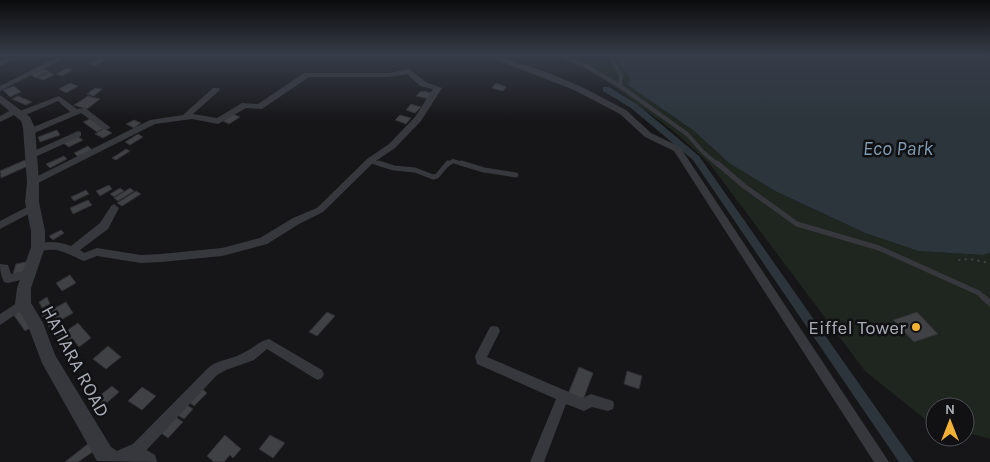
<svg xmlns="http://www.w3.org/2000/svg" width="990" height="462" font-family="Karla,sans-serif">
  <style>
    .green { fill: #1e261f }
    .water { fill: #2c353c }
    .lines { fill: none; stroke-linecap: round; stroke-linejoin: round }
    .canal { fill: #2c353c; fill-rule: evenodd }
    .building { fill: #404145; stroke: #303034 }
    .path-far1 { stroke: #3d3f44; stroke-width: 1; stroke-dasharray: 2 3; stroke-linecap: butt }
    .path { stroke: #3d3f44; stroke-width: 2; stroke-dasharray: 2.5 4; stroke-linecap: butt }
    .service-far2 { stroke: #37383d; stroke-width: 4 }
    .service-far1 { stroke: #37383d; stroke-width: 5 }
    .service { stroke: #37383d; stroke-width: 6 }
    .minor { fill: #37383d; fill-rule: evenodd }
    .tertiary { fill: #37383d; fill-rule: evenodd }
    .poi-dot { fill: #f2b134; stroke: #111113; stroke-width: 2 }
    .labels { text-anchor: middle; stroke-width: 5; stroke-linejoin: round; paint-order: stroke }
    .poi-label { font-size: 19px; fill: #a8adb8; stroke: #111113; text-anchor: end }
    .street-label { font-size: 19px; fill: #a8adb8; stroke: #111113 }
    .water-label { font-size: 20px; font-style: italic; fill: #7f9bb3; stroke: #111113 }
  </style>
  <rect width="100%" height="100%" fill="#161618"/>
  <path class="green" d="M555 56H573L581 59 615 56 630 79 628 85 694 131 729 163 775 191 865 233 918 251 983 255 990 253V439L965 432V407H935V423L926 420 865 371 709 163 676 133 605 80 589 71Z"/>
  <path class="water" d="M615 56H990V253L983 255 918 251 865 233 775 191 729 163 694 131 628 85 630 79Z"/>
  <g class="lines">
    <path class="canal" d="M603 87H609L637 104 699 156 914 462H899L693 160 631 108 603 91Z"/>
  </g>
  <path class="building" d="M99 58 105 60 95 66 89 63Z
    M67 68 73 70 62 76 56 74Z
    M43 69 49 71 36 78 31 75Z
    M49 72 54 75 43 80 38 78Z
    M70 83 78 86 66 93 59 89Z
    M496 83 506 87 503 91 492 88Z
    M14 86 21 92 10 97 3 90Z
    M95 88 102 89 94 96 87 94Z
    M421 91 433 93 429 99 416 96Z
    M18 96 32 102 26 105 12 99Z
    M88 96 100 99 87 109 74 105Z
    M411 104 421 107 415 113 406 110Z
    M233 114 240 117 229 124 223 121Z
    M400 115 411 118 406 124 395 120Z
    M92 118 106 127 97 132 83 122Z
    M134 120 141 123 134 128 126 124Z
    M104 128 112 133 103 138 95 134Z
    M57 130 60 135 40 142 38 137Z
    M138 134 143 137 130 145 125 142Z
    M77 136 83 140 69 147 63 143Z
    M88 146 93 151 79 158 74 153Z
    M126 149 130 151 116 160 112 158Z
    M64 156 67 159 50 168 46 164Z
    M25 160 28 166 1 178 0 171Z
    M109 185 112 189 100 196 96 191Z
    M120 188 124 191 114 197 110 194Z
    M130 188 134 191 118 201 114 198Z
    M86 190 89 194 74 201 71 197Z
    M136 191 141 194 122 206 117 203Z
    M88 200 92 205 73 214 70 208Z
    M61 230 64 233 53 240 49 236Z
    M30 261 27 271 13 274 16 264Z
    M70 275 76 283 62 291 56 283Z
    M47 297 50 304 42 308 39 302Z
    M66 302 73 313 49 327 42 315Z
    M22 309 34 326 25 331 13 314Z
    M327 312 335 316 317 336 309 332Z
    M917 312 938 334 914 342 893 320Z
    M78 323 91 338 79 347 72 338 62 345 56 338Z
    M108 346 121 357 106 369 93 359Z
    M579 367 593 373 583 400 568 394Z
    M627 371 642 376 639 389 624 384Z
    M112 386 119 392 101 408 93 401Z
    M142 387 156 396 142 410 128 401Z
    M200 387 207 393 194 406 186 400Z
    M184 403 193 409 184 419 174 413Z
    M173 415 183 422 168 438 158 431Z
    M225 435 241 449 233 458 230 455 224 462H214L207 456Z
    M270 435 285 443 273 458 259 449Z
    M89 443 94 451 78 462H65Z"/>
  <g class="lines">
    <path class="path-far1" d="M394 67 398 56"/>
    <path class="path" d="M958 260 970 259 990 263"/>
    <path class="service-far2" d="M563 56 586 66 620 86 687 134 703 152 718 165
      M610 56 621 75 620 86
      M370 161 383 165
      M447 165 453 161 466 165"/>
    <path class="service-far1" d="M378 163 394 168 415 170 433 177 437 176 448 163
      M461 163 484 170 516 175
      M717 163 744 186 797 224 879 248 979 293 984 298"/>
    <path class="service" d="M983 297 990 303"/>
    <path class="minor" d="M13 56H23L0 66V61Z
      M60 56H69L0 91V86Z
      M487 56H498L546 72 580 86 626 110 651 133 680 147 889 462H874L674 151 645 137 620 114 574 90Z
      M409 69 426 82 442 88 421 121 395 148 373 163 323 212 299 224 267 244 222 256 161 262 141 263 97 256 84 261C76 258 68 253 60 251 51 248 43 252 34 250L33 247 34 244C47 241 59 241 71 246L100 223 111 206 114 204 119 208 108 229 80 250 84 253 97 248 141 255 161 254 222 248 260 238 293 218 317 208 367 159 389 144 415 117 433 89 420 86 407 74 389 77H309L262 109 246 108 218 124 192 119 155 124 36 184 33 185 28 182 30 180 150 120 183 115 213 88H219L220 90 193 114 217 118 242 103 258 104 304 73H389Z
      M59 96 77 109 85 108 110 127 109 129H103L81 113 32 134H26V130L70 112 58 101 23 116H20L16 114 0 122V116L13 109H19L20 111Z
      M78 131 81 132V136L33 158H27L26 156 27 154Z
      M33 204 38 208 36 210 0 229V221Z
      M0 264 8 265 11 274 29 270 33 271 34 274 33 277 8 283 4 282C1 276 0 271 0 264Z
      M23 299 27 301 29 304 27 307 0 325V314Z
      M494 326 498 327 500 331 487 357 583 398 591 394 613 401 614 405 613 409 608 411 592 407 584 411 566 404 544 462H530L556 399 477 364 475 356 490 327Z
      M269 339 322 370 324 374 322 378 318 380 314 378 267 349 254 360 226 370 217 375 140 457 135 459 130 457 128 452 130 447 209 367C220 359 234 359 245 352 254 348 259 341 269 339Z"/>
    <path class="tertiary" d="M0 95 30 117 35 128 39 182V202L45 231V247L31 288V303L43 323 55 355 111 447 117 451 135 443 155 455 157 462 97 461 42 363 28 326 15 304 17 288 31 247V231L25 202 27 182 23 128 21 121 0 103Z"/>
  </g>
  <linearGradient id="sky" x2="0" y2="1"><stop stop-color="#0c0c0d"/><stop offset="0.46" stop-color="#363c48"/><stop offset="1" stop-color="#363c48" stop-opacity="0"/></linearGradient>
  <rect width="990" height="121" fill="url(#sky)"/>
  <circle class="poi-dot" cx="916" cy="327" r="5"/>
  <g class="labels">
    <g class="poi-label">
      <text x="906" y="334">Eiffel Tower</text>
    </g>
    <g class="street-label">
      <text transform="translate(76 361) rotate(62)" y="7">HATIARA ROAD</text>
    </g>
    <g class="water-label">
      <text x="898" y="155">Eco Park</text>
    </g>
  </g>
  <g transform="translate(950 422)"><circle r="24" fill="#111113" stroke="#4d4f55"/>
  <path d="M0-4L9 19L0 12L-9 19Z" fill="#f2b134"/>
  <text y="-8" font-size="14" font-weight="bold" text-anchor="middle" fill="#a8adb8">N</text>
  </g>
</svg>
